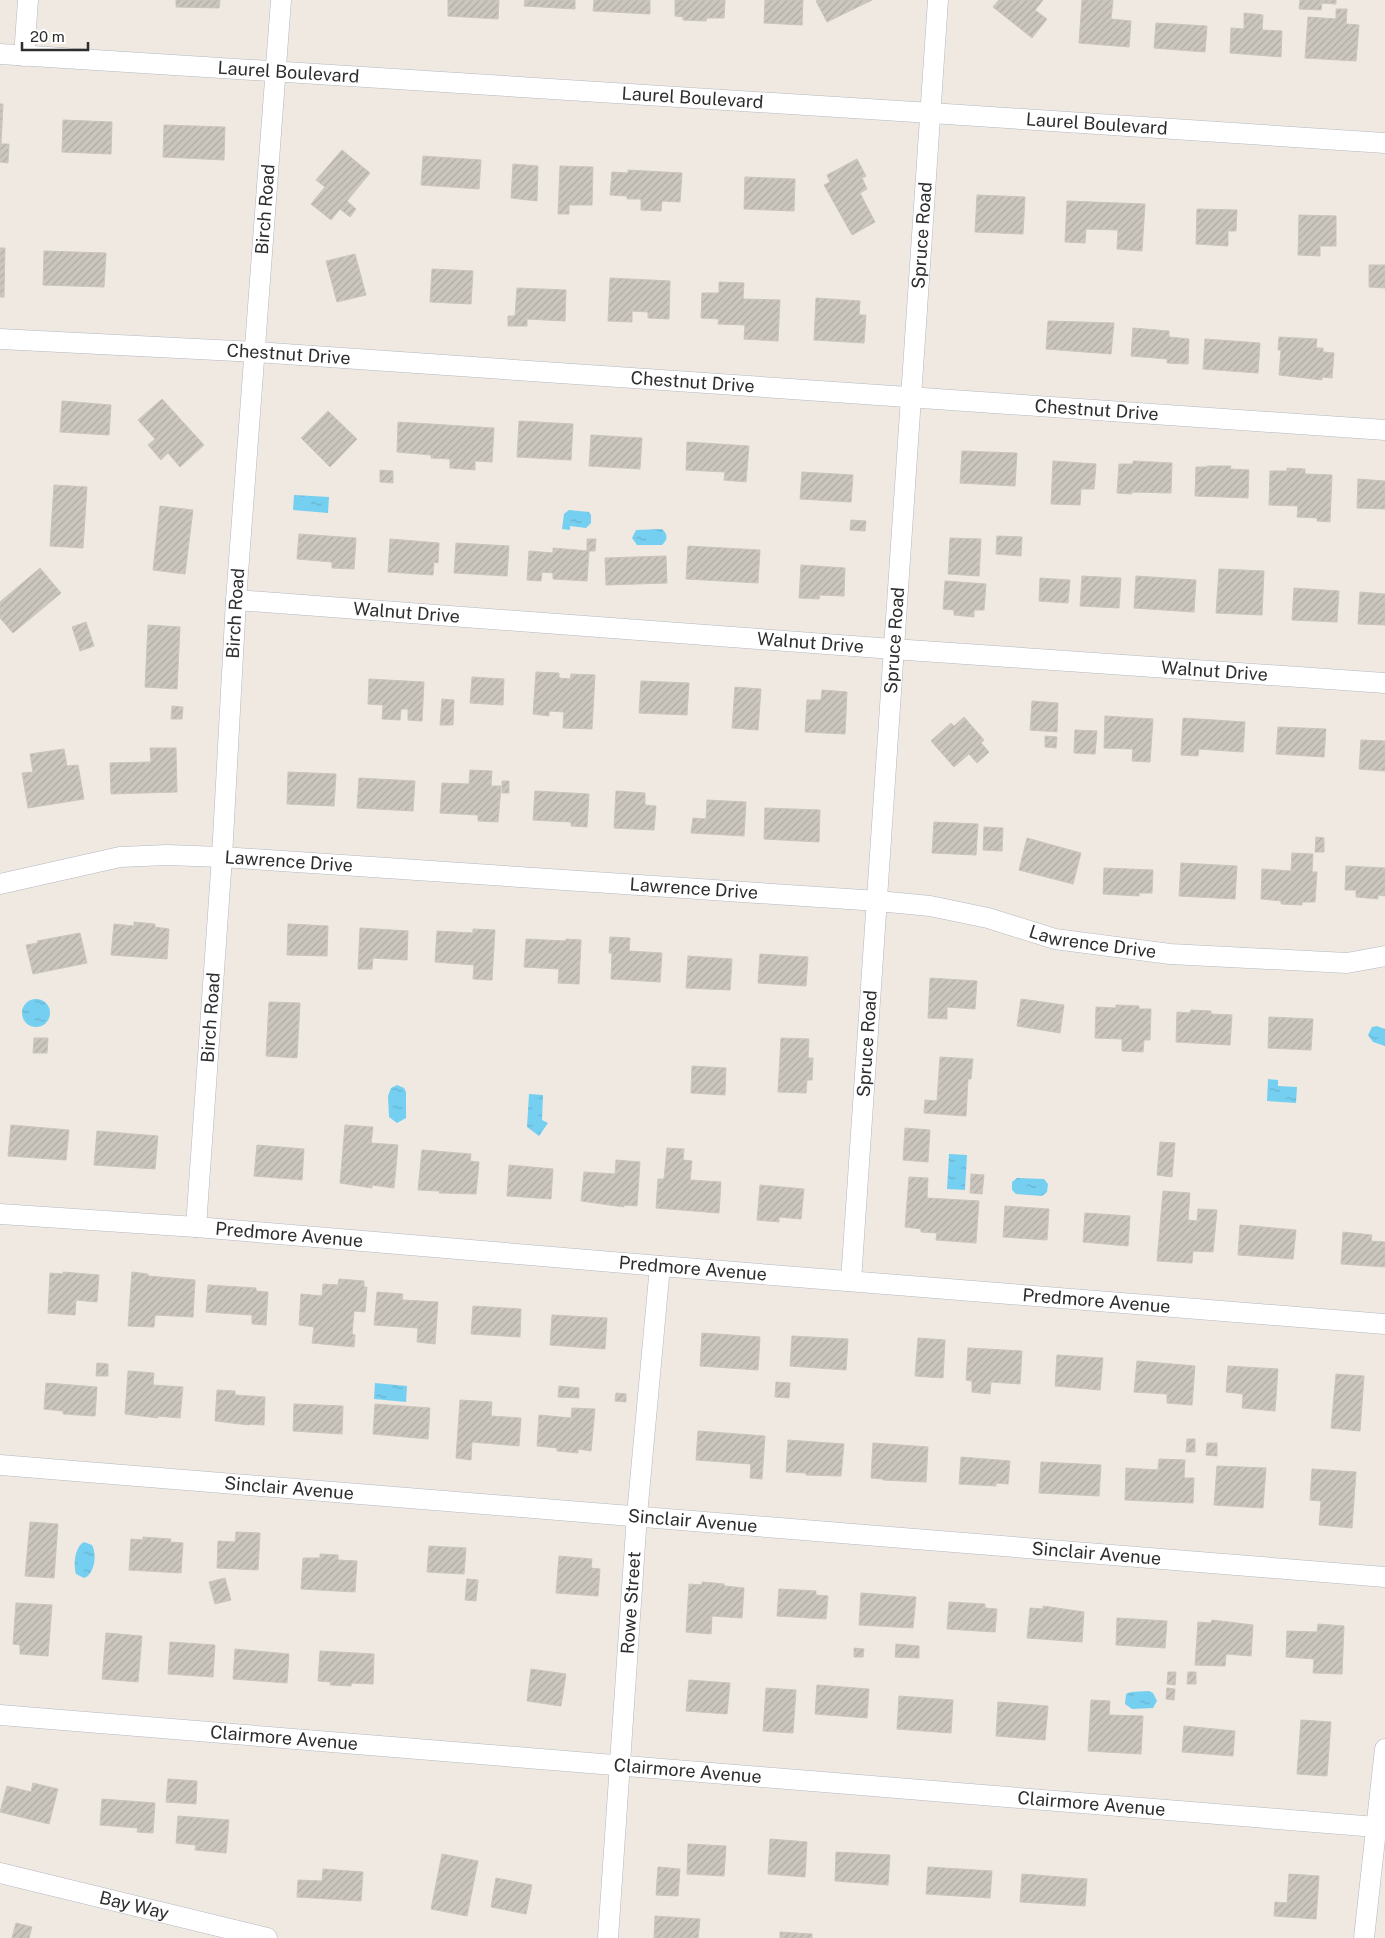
<svg xmlns="http://www.w3.org/2000/svg" width="1385" height="1938" font-family="'Public Sans',sans-serif">
  <style>
    .water { fill: url(#water-ripples) }
    .building { fill: url(#building-hatch); stroke: #cbc5ba }
    .lines { fill: none; stroke-linecap: round; stroke-linejoin: round }
    .minor-casing { stroke: #b4b7c1; stroke-width: 21 }
    .minor { stroke: #fff; stroke-width: 20 }
    .labels { text-anchor: middle; stroke-width: 4; stroke-linejoin: round; paint-order: stroke }
    .street-label { font-size: 18px; fill: #2e2e2e; stroke: #fff }
  </style>
  <defs>
    <pattern id="water-ripples" width="26" height="14" patternUnits="userSpaceOnUse" patternTransform="scale(1.25)"><rect width="26" height="14" fill="#75cff0"/><path d="M2 4q2-2 4 0t4 0M15 11q2-2 4 0t4 0" fill="none" stroke="#66b2ce"/></pattern>
    <pattern id="building-hatch" width="6" height="6" patternUnits="userSpaceOnUse" patternTransform="scale(1.25)"><rect width="6" height="6" fill="#cbc7bf"/><path d="M-1 1l2-2M0 6l6-6M5 7l2-2" fill="none" stroke="#afaba4"/></pattern>
  </defs>
  <rect width="100%" height="100%" fill="#efe9e1"/>
  <path class="water" d="M294 495 329 497 328 513 293 510Z
    M569 510 589 512 591 515V523L586 528 570 526V530L562 529 564 514Z
    M662 529C668 534 668 540 662 545H637L632 538 636 530Z
    M22 1013a14 14 0 1 1 28 0a14 14 0 1 1-28 0Z
    M1377 1026 1385 1029V1046L1373 1042 1368 1035 1372 1027Z
    M1268 1079 1278 1080V1086L1297 1087 1296 1103 1267 1101Z
    M397 1085 404 1088 406 1092V1118L397 1123 389 1117 388 1096 391 1088Z
    M529 1094 543 1095 542 1120 548 1123 539 1136 527 1127Z
    M949 1154 967 1155 965 1190 947 1189Z
    M1017 1178 1044 1179 1048 1184 1047 1192 1042 1196 1016 1194 1012 1190V1182Z
    M375 1383 407 1386 406 1402 374 1399Z
    M84 1542 92 1545C97 1554 95 1574 84 1578L76 1574C73 1565 75 1546 84 1542Z
    M1149 1691 1153 1693 1157 1701 1153 1708 1132 1709 1125 1704 1126 1694 1131 1692Z"/>
  <path class="building" d="M176 0H220L219 8 176 7Z
    M448 0H499L498 19 448 16Z
    M525 0H575V9L524 6Z
    M594 0H650V14L593 11Z
    M675 0H725L724 18H707L706 21 683 20V17L675 16Z
    M765 0H803L802 25 764 23Z
    M818 0H872L827 22 816 1Z
    M999 0H1043L1035 10 1047 19 1032 38 993 7Z
    M1082 0H1113L1111 19 1131 21 1129 47 1079 43Z
    M1300 0H1336V4L1322 3 1321 10 1299 9Z
    M1336 9H1347L1346 24 1359 25 1356 61 1305 58 1308 17 1336 19Z
    M1244 13 1263 15 1262 30 1282 31 1281 57 1230 53 1231 28 1244 29Z
    M1156 23 1207 26 1205 52 1154 48Z
    M0 104H3L1 144H9L8 163 0 162Z
    M63 120 112 122 111 154 62 152Z
    M164 125 225 127 224 160 163 157Z
    M342 150 370 173 347 201 356 209 350 217 340 209 331 220 311 204 325 187 316 180Z
    M423 156 481 160 479 189 421 185Z
    M857 159 866 176 862 178 867 189 860 193 875 222 852 235 824 185 830 182 827 175Z
    M513 164 538 166 537 201 511 198Z
    M560 166 593 167 592 205H569V214H558Z
    M628 170 682 173 680 202 662 201 661 211 641 210V199H627V196L610 195 612 172 628 173Z
    M745 177 795 179 794 211 744 209Z
    M977 195 1025 197 1023 234 975 232Z
    M1067 201 1145 204 1142 251 1117 249 1118 230 1086 229 1085 243 1065 242Z
    M1197 209 1237 210 1236 231H1228V246L1196 244Z
    M1299 215 1336 216V246H1320V256L1298 255Z
    M0 248H5L4 297H0Z
    M44 251 106 253 104 287 43 285Z
    M355 254 366 295 337 302 326 261Z
    M1369 265H1385V288L1369 287Z
    M432 269 473 271 471 304 430 302Z
    M610 278 670 281 669 319 648 318V312L632 311V322L608 321Z
    M719 282 744 283 743 299 780 300 778 341 744 339 745 325 718 324 719 319 701 318 702 293H719Z
    M517 288 566 290 565 321 527 319V326H508V316H515Z
    M816 298 860 301 859 315H866L864 343 814 340Z
    M1048 321 1114 323 1111 354 1046 349Z
    M1133 328 1169 331V337L1189 339 1188 364 1167 363V359L1131 356Z
    M1279 337 1317 339 1316 348H1323V352L1334 353 1332 378 1322 377V380L1279 375 1281 350H1278Z
    M1205 339 1260 343 1258 373 1203 369Z
    M162 399 204 445 180 467 168 453 161 460 148 445 155 439 138 420Z
    M62 401 111 405 109 435 60 432Z
    M328 411 357 439 330 467 301 438Z
    M519 421 573 424 571 460 517 457Z
    M398 422 494 428 492 462 475 461V470L450 468V459L431 458V455L397 452Z
    M591 435 642 438 640 469 589 466Z
    M687 442 749 446 746 482 724 480 725 472 686 470Z
    M962 451 1017 453 1015 486 960 483Z
    M1053 461 1096 464 1094 489H1081L1080 505 1051 504Z
    M1133 461 1172 463 1171 493 1132 492V494L1117 493 1119 464H1133Z
    M1207 466H1231L1230 469 1249 470 1248 498 1195 496 1196 467H1207Z
    M1287 468 1305 469V474L1332 475 1330 522 1317 521V518L1297 517 1298 506 1269 505 1270 471H1287Z
    M380 470 393 471V483L380 482Z
    M802 472 853 475 851 502 800 499Z
    M1358 479 1385 481V509L1357 508Z
    M54 485 87 487 83 548 50 546Z
    M160 506 193 510 185 574 153 570Z
    M851 520 866 521 865 531 850 530Z
    M299 534 356 538 354 569 332 568V562L297 559Z
    M997 536 1022 537 1021 556 996 554Z
    M950 538 981 539 979 576 948 574Z
    M390 539 439 543 438 563 434 562 433 575 388 572Z
    M587 539H596L595 551H587Z
    M456 543 509 546 507 576 454 573Z
    M688 546 760 550 758 583 686 579Z
    M553 548 589 551 587 581 553 579V573L542 572 541 581 527 580 529 551 553 553Z
    M666 556 667 583 606 585 605 558Z
    M801 565 845 568 844 596 820 595 819 599 799 598Z
    M40 568 61 593 13 633 0 618V602Z
    M1219 569 1264 571 1262 615 1216 613Z
    M1082 576 1121 578 1119 608 1080 606Z
    M1136 576 1196 580 1194 612 1134 608Z
    M1040 578 1070 580 1068 603 1039 601Z
    M945 581 986 584 984 610H974V617L954 615V610L943 609Z
    M1294 588 1339 591 1337 622 1292 620Z
    M1360 592 1385 594V625L1358 624Z
    M86 622 94 646 80 651 72 627Z
    M148 625 180 627 177 689 145 687Z
    M536 672 559 673V678L570 679 571 674 595 675 592 729 563 728 564 712 549 711V716L533 714Z
    M472 677 504 679 503 705 470 703Z
    M369 679 424 682 422 721 408 720V709H401L400 720 382 719 383 705 368 704Z
    M641 681 689 683 687 715 639 713Z
    M735 687 761 689 758 730 732 728Z
    M822 690 847 692 845 734 805 732 807 700H821Z
    M442 699 454 700 453 725H440Z
    M1032 701 1058 703 1057 732 1030 730Z
    M172 706 183 707 182 719H171Z
    M1105 716 1153 719 1150 762 1132 761 1133 749 1104 748Z
    M964 717 984 740 981 743 989 752 977 763 969 754 954 767 931 741 951 723 954 726Z
    M1183 718 1245 722 1243 752 1199 749 1198 756 1181 755Z
    M1278 727 1326 729 1324 757 1276 754Z
    M1075 730 1097 731 1095 754 1074 753Z
    M1045 736 1057 737 1056 748 1045 747Z
    M1361 740 1385 741V771L1359 769Z
    M150 748H176L177 792 111 794 110 763 151 762Z
    M64 749 67 766 78 765 84 799 28 808 22 773 33 772 30 754Z
    M470 770 492 771 491 786H501L498 822 478 821V815L440 813 442 783 469 784Z
    M288 772 336 774 334 806 287 804Z
    M359 778 415 781 413 811 357 808Z
    M502 781H509V793H502Z
    M535 791 589 794 587 827 571 826V822L533 820Z
    M616 791 645 793V805L656 806 654 830 614 828Z
    M707 800 746 802 744 836 691 833 693 818 706 819Z
    M765 808 820 810 819 842 764 839Z
    M934 822 978 824 976 855 932 853Z
    M984 827 1003 828 1002 851 983 850Z
    M1316 837 1324 838V852H1315Z
    M1027 838 1081 853 1073 884 1019 870Z
    M1292 853 1313 854 1312 872H1317L1315 902H1302V905L1281 904V901L1261 899 1262 869 1291 871Z
    M1181 863 1237 866 1235 899 1179 896Z
    M1346 866 1385 868V896L1378 895V899L1356 897V890H1345Z
    M1104 868 1153 870 1152 893H1139V896L1103 894Z
    M134 922 155 924V927L169 929 167 959 111 955 114 924 134 926Z
    M288 924 328 926 327 956 287 955Z
    M360 928 408 931 407 960 373 958 372 969H358Z
    M473 929 495 930 492 980 473 979 474 965 435 962 437 931 473 933Z
    M80 933 87 963 33 974 26 945 38 943 37 941Z
    M610 937 630 938 629 951 662 953 660 982 611 979 612 953H609Z
    M526 939 566 941V939L581 940 579 984 558 983 559 969 524 967Z
    M760 954 808 957 806 986 758 983Z
    M688 956 732 959 730 990 686 988Z
    M930 978 977 981 975 1009 947 1007V1019L928 1018Z
    M1021 999 1064 1005 1060 1033 1017 1026Z
    M269 1002 300 1003 297 1058 266 1056Z
    M1116 1005 1139 1006V1009H1151L1150 1040H1144L1143 1052 1122 1051V1039L1095 1038 1096 1007 1116 1008Z
    M1191 1010 1211 1011V1014L1232 1015 1230 1045 1176 1042 1177 1012 1190 1013Z
    M1269 1017 1313 1019 1311 1050 1268 1048Z
    M34 1038H48L47 1053H33Z
    M781 1038 809 1039 808 1058H813L812 1080H807L806 1093 778 1092Z
    M940 1057 973 1059 971 1079H968L966 1116 924 1113 925 1100 937 1101Z
    M692 1066 726 1068 725 1095 691 1093Z
    M11 1125 69 1130 66 1160 8 1156Z
    M345 1125 373 1127 371 1143 398 1145 394 1188 372 1185V1188L340 1183Z
    M905 1128 930 1130 928 1162 903 1160Z
    M97 1131 158 1136 155 1169 94 1165Z
    M1160 1142 1175 1143 1172 1177 1157 1175Z
    M257 1145 304 1149 302 1180 254 1176Z
    M667 1148 684 1149 683 1160 692 1161 690 1180 721 1182 719 1213 656 1208 658 1179H664Z
    M422 1150 471 1154 470 1161 479 1162 476 1194 439 1193 440 1191 418 1190Z
    M616 1160 640 1162 637 1206 624 1205V1207L581 1201 584 1172 615 1174Z
    M509 1165 553 1169 551 1199 507 1196Z
    M971 1174 984 1175 982 1194 970 1193Z
    M909 1177 928 1178 927 1198 979 1201 976 1243 936 1240 937 1233 921 1232V1229L905 1227Z
    M760 1185 804 1189 801 1219 779 1217V1222L757 1220Z
    M1163 1191 1190 1193 1188 1220 1197 1221 1198 1209 1217 1210 1213 1252 1193 1251 1192 1263 1157 1261Z
    M1005 1206 1049 1209 1047 1240 1003 1237Z
    M1085 1213 1130 1216 1128 1246 1083 1242Z
    M1240 1225 1296 1230 1293 1259 1238 1255Z
    M1343 1232 1372 1235 1371 1241 1385 1242V1267L1341 1264Z
    M63 1272 99 1275 97 1302 76 1300 75 1315 48 1313 50 1273 63 1274Z
    M132 1272 148 1274V1276L195 1280 193 1317 155 1315 154 1327 128 1326Z
    M339 1279 364 1281V1287H367L365 1312 354 1311 352 1334 355 1335 354 1347 312 1343 314 1327 299 1325 301 1294 322 1296 323 1284 338 1285Z
    M208 1285 256 1288V1291L268 1292 266 1325 252 1324V1315L206 1312Z
    M377 1292 403 1294 402 1300 438 1302 435 1344 417 1342 418 1328 374 1325Z
    M473 1306 521 1309 520 1337 471 1334Z
    M552 1315 607 1318 605 1349 550 1345Z
    M702 1333 760 1337 758 1370 700 1366Z
    M792 1336 848 1339 846 1370 790 1366Z
    M918 1338 945 1340 943 1378 915 1376Z
    M968 1348 1022 1351 1020 1384 991 1382 990 1394 972 1392V1381L966 1380Z
    M1057 1355 1103 1358 1100 1390 1055 1386Z
    M1137 1361 1195 1366 1192 1405 1167 1403V1394L1134 1392Z
    M97 1363 108 1364V1376H96Z
    M1228 1366 1278 1369 1275 1411 1242 1408 1243 1394 1226 1392Z
    M128 1371 154 1373 153 1385 183 1387 180 1418 158 1416V1418L125 1414Z
    M1336 1374 1364 1376 1360 1431 1331 1428Z
    M776 1382 790 1383 789 1398 775 1397Z
    M46 1383 97 1387 95 1416 63 1414V1411L44 1409Z
    M559 1386 579 1388V1398L558 1397Z
    M217 1390 235 1391V1395L265 1397 264 1425 250 1424 249 1425 215 1421Z
    M616 1393 626 1394V1402L615 1401Z
    M460 1400 492 1402 491 1416 521 1418 519 1446 472 1442 471 1460 456 1458Z
    M294 1404 343 1406 342 1434 293 1431Z
    M375 1404 430 1408 428 1439 373 1434Z
    M572 1408 595 1409 591 1451 578 1449V1453L557 1451V1448L537 1446 539 1415 571 1418Z
    M698 1431 765 1436 762 1479 750 1478 751 1464 696 1460Z
    M1187 1439H1195V1452H1186Z
    M788 1440 844 1444 841 1476 806 1475V1473L786 1472Z
    M873 1443 928 1447 926 1482 883 1480V1479L871 1478Z
    M1207 1443H1217V1456L1206 1455Z
    M961 1457 1010 1461 1008 1484 996 1483V1486L959 1484Z
    M1159 1459 1185 1460 1184 1478H1194L1193 1503 1125 1500 1126 1468 1158 1470Z
    M1041 1462 1101 1465 1099 1496 1039 1493Z
    M1217 1466 1266 1468 1263 1508 1214 1505Z
    M1312 1469 1356 1472 1352 1528 1319 1525 1321 1501 1310 1500Z
    M30 1522 58 1524 54 1578 25 1576Z
    M236 1532 260 1533 258 1570 217 1568 218 1541 235 1542Z
    M143 1537 171 1539 170 1542 183 1543 181 1573 129 1570 131 1539 143 1540Z
    M429 1546 466 1548 464 1574 427 1572Z
    M320 1554 338 1555V1560L357 1561 355 1592 301 1589 303 1558H320Z
    M559 1556 592 1559 591 1568 600 1569 598 1596 556 1593Z
    M225 1578 231 1600 215 1604 209 1582Z
    M467 1579 478 1580 476 1601 465 1600Z
    M702 1582 724 1584V1586L744 1588 742 1618 712 1616 711 1634 686 1632 689 1584 702 1585Z
    M779 1589 816 1591V1595L828 1596 826 1619 777 1616Z
    M861 1593 916 1597 913 1628 859 1625Z
    M949 1602 985 1604V1608L997 1609 995 1632 947 1629Z
    M16 1603 52 1605 48 1656 20 1654V1645L13 1644Z
    M1043 1606 1084 1612 1082 1642 1027 1638 1030 1608 1043 1609Z
    M1117 1618 1167 1621 1165 1648 1116 1645Z
    M1212 1620 1253 1625 1251 1656 1226 1654 1225 1666 1195 1665 1198 1622 1211 1623Z
    M1318 1624 1344 1626 1342 1674 1313 1673 1314 1659 1286 1657 1287 1631 1317 1632Z
    M106 1633 142 1636 138 1682 102 1679Z
    M170 1642 215 1645 213 1677 168 1674Z
    M896 1644 919 1646V1658L895 1657Z
    M854 1648 864 1649 863 1657H854Z
    M235 1649 289 1654 287 1683 233 1679Z
    M320 1651 374 1654 373 1684 352 1683 351 1686 330 1685 331 1682 318 1681Z
    M531 1669 566 1674 561 1706 527 1701Z
    M1168 1672H1176L1175 1685 1167 1684Z
    M1188 1672H1196V1684H1187Z
    M689 1680 730 1683 727 1714 686 1711Z
    M817 1685 869 1689 867 1718 815 1714Z
    M766 1688 796 1690 793 1733 763 1731Z
    M1167 1688 1175 1689 1174 1700 1166 1699Z
    M899 1696 953 1700 951 1733 897 1729Z
    M1091 1700 1110 1701 1109 1715 1143 1716 1141 1754 1088 1751Z
    M998 1702 1048 1706 1045 1740 996 1736Z
    M1301 1720 1331 1722 1327 1776 1297 1774Z
    M1184 1726 1235 1731 1233 1756 1182 1752Z
    M168 1779 197 1781 196 1804 166 1802Z
    M33 1783 58 1789 49 1824 0 1812 7 1786 31 1792Z
    M102 1799 155 1803 153 1833 137 1832 138 1828 100 1825Z
    M178 1816 229 1820 226 1853 195 1850 196 1845 176 1843Z
    M770 1839 807 1842 805 1877 768 1874Z
    M688 1844 726 1846 724 1876 687 1874Z
    M836 1852 890 1855 888 1885 835 1881Z
    M442 1854 478 1861 467 1916 431 1909Z
    M658 1867 680 1869 678 1896 656 1895Z
    M928 1867 992 1871 990 1898 926 1894Z
    M323 1869 363 1872 361 1901 297 1897 298 1880 322 1881Z
    M1022 1874 1087 1879 1085 1906 1020 1902Z
    M1289 1874 1319 1876 1316 1919 1274 1916 1275 1902 1287 1903Z
    M496 1878 532 1885 526 1914 491 1907Z
    M655 1916 700 1919 698 1938H654Z
    M16 1923 32 1927 29 1938H12Z
    M780 1932 812 1934V1938H780Z"/>
  <g class="lines">
    <defs>
      <g id="minor">
        <path id="s1" d="M0 54 931 113 1385 143"/>
        <path d="M24 56 28 0"/>
        <path id="s2" d="M0 339 256 352 1385 430"/>
        <path id="s3" d="M236 600 893 649 1385 683"/>
        <path id="s4" d="M0 884 120 857 167 855 222 857 878 901 930 906 988 918 1055 939 1170 954 1347 963 1385 956"/>
        <path id="s5" d="M0 1214 196 1227 660 1266 1385 1324"/>
        <path id="s6" d="M196 1227 222 857 236 600 281 0"/>
        <path id="s7" d="M851 1281 938 0"/>
        <path id="s8" d="M0 1465 1385 1577"/>
        <path id="s9" d="M0 1715 1376 1827"/>
        <path id="s10" d="M0 1873 267 1938"/>
        <path id="s11" d="M608 1938 637 1515 660 1266"/>
        <path d="M1364 1938 1385 1749"/>
      </g>
    </defs>
    <use href="#minor" class="minor-casing"/>
    <use href="#minor" class="minor"/>
  </g>
  <g class="labels">
    <g class="street-label">
      <text dy="6" stroke="none"><textPath href="#s1" startOffset="289">Laurel Boulevard</textPath></text>
      <text dy="6" stroke="none"><textPath href="#s1" startOffset="694">Laurel Boulevard</textPath></text>
      <text dy="6" stroke="none"><textPath href="#s1" startOffset="1099">Laurel Boulevard</textPath></text>
      <text dy="6" stroke="none"><textPath href="#s6" startOffset="1020">Birch Road</textPath></text>
      <text dy="6" stroke="none"><textPath href="#s7" startOffset="1048">Spruce Road</textPath></text>
      <text dy="6" stroke="none"><textPath href="#s2" startOffset="289">Chestnut Drive</textPath></text>
      <text dy="6" stroke="none"><textPath href="#s2" startOffset="694">Chestnut Drive</textPath></text>
      <text dy="6" stroke="none"><textPath href="#s2" startOffset="1099">Chestnut Drive</textPath></text>
      <text dy="6" stroke="none"><textPath href="#s6" startOffset="615">Birch Road</textPath></text>
      <text dy="6" stroke="none"><textPath href="#s3" startOffset="171">Walnut Drive</textPath></text>
      <text dy="6" stroke="none"><textPath href="#s7" startOffset="642">Spruce Road</textPath></text>
      <text dy="6" stroke="none"><textPath href="#s3" startOffset="576">Walnut Drive</textPath></text>
      <text dy="6" stroke="none"><textPath href="#s3" startOffset="981">Walnut Drive</textPath></text>
      <text dy="6" stroke="none"><textPath href="#s4" startOffset="292">Lawrence Drive</textPath></text>
      <text dy="6" stroke="none"><textPath href="#s4" startOffset="698">Lawrence Drive</textPath></text>
      <text dy="6" stroke="none"><textPath href="#s4" startOffset="1102">Lawrence Drive</textPath></text>
      <text dy="6" stroke="none"><textPath href="#s6" startOffset="210">Birch Road</textPath></text>
      <text dy="6" stroke="none"><textPath href="#s7" startOffset="238">Spruce Road</textPath></text>
      <text dy="6" stroke="none"><textPath href="#s5" startOffset="290">Predmore Avenue</textPath></text>
      <text dy="6" stroke="none"><textPath href="#s5" startOffset="695">Predmore Avenue</textPath></text>
      <text dy="6" stroke="none"><textPath href="#s5" startOffset="1100">Predmore Avenue</textPath></text>
      <text dy="6" stroke="none"><textPath href="#s8" startOffset="290">Sinclair Avenue</textPath></text>
      <text dy="6" stroke="none"><textPath href="#s8" startOffset="695">Sinclair Avenue</textPath></text>
      <text dy="6" stroke="none"><textPath href="#s8" startOffset="1100">Sinclair Avenue</textPath></text>
      <text dy="6" stroke="none"><textPath href="#s11" startOffset="336">Rowe Street</textPath></text>
      <text dy="6" stroke="none"><textPath href="#s9" startOffset="285">Clairmore Avenue</textPath></text>
      <text dy="6" stroke="none"><textPath href="#s9" startOffset="690">Clairmore Avenue</textPath></text>
      <text dy="6" stroke="none"><textPath href="#s9" startOffset="1095">Clairmore Avenue</textPath></text>
      <text dy="6" stroke="none"><textPath href="#s10" startOffset="138">Bay Way</textPath></text>
    </g>
  </g>
  <path d="M22 42v8h66v-8" fill="none" stroke="#2e2e2e" stroke-width="2.5"/>
  <text x="30" y="42" font-size="15" fill="#2e2e2e" stroke="#ffffff" stroke-width="4" paint-order="stroke">20 m</text>
</svg>
